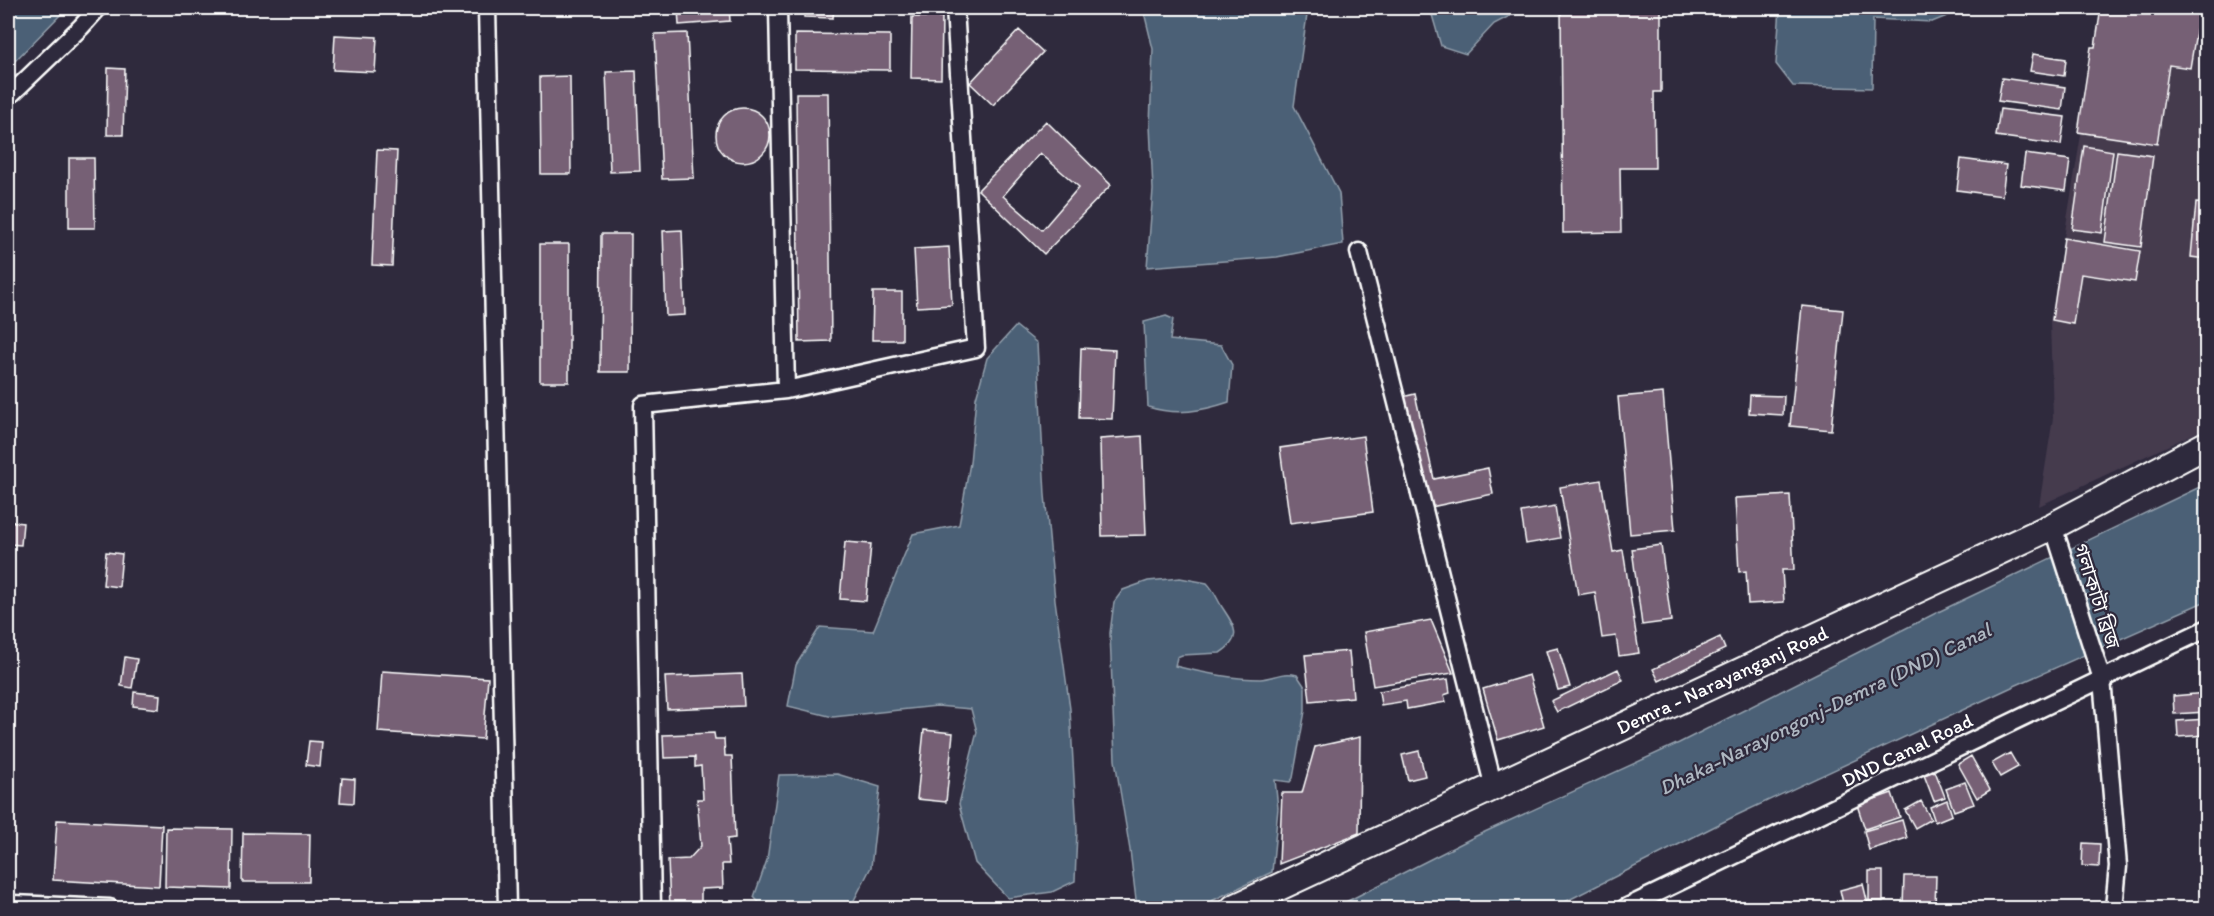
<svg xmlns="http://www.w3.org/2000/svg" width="2214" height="916" font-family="Itim,'Noto Sans Bengali',sans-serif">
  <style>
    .built { fill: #443a4e }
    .water { fill: #4b6076; stroke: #93a0ad; stroke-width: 1.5 }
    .building { fill: #766075; stroke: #fff; stroke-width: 1.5; fill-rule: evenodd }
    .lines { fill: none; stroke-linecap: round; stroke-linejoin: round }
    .street-casing { stroke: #fff; stroke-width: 21 }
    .primary-casing { stroke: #fff; stroke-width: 30 }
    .street { stroke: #2f2a3d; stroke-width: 16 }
    .primary { stroke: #2f2a3d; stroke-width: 26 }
    .labels { text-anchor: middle; stroke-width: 4.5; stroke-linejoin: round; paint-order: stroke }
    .street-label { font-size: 20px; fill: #fff; stroke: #2f2a3d }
    .water-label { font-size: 21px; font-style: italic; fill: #aeb7c1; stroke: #2f2a3d }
  </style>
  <rect width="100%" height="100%" fill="#2f2a3d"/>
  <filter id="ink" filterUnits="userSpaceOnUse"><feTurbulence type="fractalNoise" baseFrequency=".0167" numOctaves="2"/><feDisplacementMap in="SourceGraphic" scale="12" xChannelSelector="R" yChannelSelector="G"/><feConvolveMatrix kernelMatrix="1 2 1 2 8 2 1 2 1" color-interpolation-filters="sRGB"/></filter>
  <g filter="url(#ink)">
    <path class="built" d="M2102 8H2206V428L2039 506 2053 418 2050 322Z"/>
    <path class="water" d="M8 8H67L8 68Z
      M1143 8H1308L1294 106 1339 193 1343 244 1277 257 1147 267 1153 190 1150 125 1153 49Z
      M1430 8H1525L1494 24 1466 54 1441 46Z
      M1780 8H1967L1932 22 1873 19 1872 88 1793 86 1776 64Z
      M1166 316 1173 319 1170 340 1221 345 1232 365 1229 402C1202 411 1177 416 1148 407L1144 322Z
      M1016 326 1037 343 1045 495 1055 600 1070 709 1077 831 1075 881 1052 892 1008 898 975 863 959 804 977 732 971 709 937 706 833 717 788 706 796 665 820 627 873 631 913 534 959 525 970 463 976 398 987 358Z
      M2206 484V601L2012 687 1735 816 1553 908H1334L1476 836 1679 743 1936 613Z
      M1180 578 1207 583C1214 590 1217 599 1222 607 1234 625 1244 638 1220 653L1182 655 1177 657 1175 666C1203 673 1231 679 1260 679 1274 678 1283 671 1297 675L1305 687V711L1293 778 1290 782 1275 780 1278 808 1272 872 1197 908H1137L1130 850 1115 760 1110 633 1114 602 1123 590 1148 581Z
      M837 774 880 787 871 867 850 908H764L754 897 767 860 779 775Z"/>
    <path class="building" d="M678 8H729L730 21 679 25Z
      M804 8H834L833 18 804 17Z
      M1561 8H1661V92H1654L1655 168H1620L1621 232 1563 233Z
      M2101 8H2200L2190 68 2169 65 2157 144 2078 132 2091 47H2095Z
      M912 17H942L941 79 911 78Z
      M1019 30 1043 52 993 105 970 83Z
      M687 33 694 178 662 179 655 34Z
      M795 34 890 35V70L795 69Z
      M335 35 377 37 375 72 333 70Z
      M2033 54 2066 59 2064 76 2030 71Z
      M108 68 125 69 123 135H107Z
      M636 71 640 171 610 172 606 72Z
      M570 76 571 174H541L540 77Z
      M2002 78 2065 87 2062 110 1998 101Z
      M796 93H828L831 341 799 342Z
      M2200 97H2206V134L2199 133Z
      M716 135a27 27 0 1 1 54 0a27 27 0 1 1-54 0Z
      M2000 109 2065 117 2061 145 1996 136Z
      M1046 121 1111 185 1044 254 978 190ZM1040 153 1079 187 1042 230 1003 196Z
      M2084 146 2113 151 2102 233 2072 229Z
      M377 150 397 151 392 266 372 265Z
      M2117 151 2153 156 2141 247 2105 242Z
      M2025 154 2070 160 2066 191 2021 185Z
      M69 158H94L95 228H69Z
      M2202 158 2206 159V185H2201Z
      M1961 159 2006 165 2002 196 1957 190Z
      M2196 203 2206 204V259L2191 257Z
      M682 230 685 315 666 316 663 231Z
      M601 234H631L630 372H600Z
      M2064 238 2140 251 2135 282 2081 274 2073 324 2052 320Z
      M540 244H569V382H540Z
      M949 247 952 305 917 307 914 249Z
      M873 292H902V340H872Z
      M1802 306 1843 310 1831 430 1790 426Z
      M1081 348 1115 350 1112 419 1079 418Z
      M1663 393 1675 530 1630 534 1618 397Z
      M1415 394 1434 479 1488 468 1493 494 1426 508 1402 397Z
      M1750 395 1784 396 1783 415 1749 413Z
      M1142 436 1146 535 1102 536 1100 439Z
      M1363 436 1373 512 1290 523 1280 448Z
      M1601 480 1613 552 1623 550 1639 653 1619 656 1616 636 1602 638 1595 592 1578 595 1560 487Z
      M1790 495 1794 570H1782L1784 602 1748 604 1746 571 1739 572 1735 498Z
      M1555 506 1560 538 1526 544 1521 512Z
      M8 521 23 523 21 545 8 544Z
      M845 542 871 544 866 601 840 599Z
      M1661 545 1671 621 1642 625 1632 549Z
      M106 552 122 554 119 587 103 585Z
      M1431 620 1453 673 1373 686 1364 632Z
      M1720 637 1725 649 1659 681 1653 669Z
      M1558 648 1570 687 1558 690 1546 651Z
      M1349 651 1353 697 1310 701 1305 655Z
      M125 657 137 659 132 688 121 686Z
      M1618 669 1623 680 1557 712 1551 701Z
      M382 671 488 678 483 739 378 732Z
      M742 674 744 706 667 709 665 677Z
      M1529 675 1544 726 1498 740 1483 689Z
      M1448 679 1450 693 1444 695 1446 702 1407 709 1406 701 1381 705 1379 691Z
      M134 692 160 695 159 709 133 706Z
      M2206 693V712L2174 714 2173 696Z
      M2206 719V735L2178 737 2177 721Z
      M924 730 953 733 946 802 917 799Z
      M714 733 715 739H724L725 756H732L735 838 727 839 729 864H722L723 888 701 889V907L670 908 668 860 689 859 701 846 697 799H703L701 766 695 767V757L664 758 663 735Z
      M1360 737 1359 833 1279 864 1282 793H1302L1315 747Z
      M309 741 322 742 320 767 306 765Z
      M1419 751 1425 776 1408 780 1402 755Z
      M2010 753 2018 767 2000 777 1992 763Z
      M1971 756 1990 790 1977 798 1958 764Z
      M1935 771 1945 797 1934 801 1924 775Z
      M342 778 355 779 354 803 340 802Z
      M1965 782 1974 804 1954 811 1946 789Z
      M1892 793 1900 817 1865 829 1857 805Z
      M1947 800 1952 815 1935 822 1930 807Z
      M1921 801 1931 819 1915 828 1905 810Z
      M57 820 162 825 159 886 53 880Z
      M1902 820 1907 838 1869 850 1864 831Z
      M166 828 232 829 231 889 165 887Z
      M243 833 310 834 309 882H242Z
      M2083 843 2100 844 2099 867 2082 866Z
      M1869 871H1883V901H1869Z
      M1904 876H1936L1935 907 1903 906Z
      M1863 884 1869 908H1844L1840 890Z"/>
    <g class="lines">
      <defs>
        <path id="street" d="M487 8 507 908
          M8 97 81 27 98 8
          M1359 252 1494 788
          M786 390 976 348 955 8
          M2053 526 2102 679 2118 866 2114 908
          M13 904 110 908
          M652 908 643 405 786 390 778 8
          M1625 908 2206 629"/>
        <path id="primary" d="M1234 908 2053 526 2206 445"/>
      </defs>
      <use href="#street" class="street-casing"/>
      <use href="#primary" class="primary-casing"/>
      <use href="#street" class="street"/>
      <use href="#primary" class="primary"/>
    </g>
  </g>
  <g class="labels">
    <g class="street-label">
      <text transform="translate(2097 596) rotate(72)" y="7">গলাকাটা ব্রিজ</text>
      <text transform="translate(1722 680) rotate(-25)" y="7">Demra - Narayanganj Road</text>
      <text transform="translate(1907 750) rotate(-26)" y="7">DND Canal Road</text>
    </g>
    <g class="water-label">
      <text transform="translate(1825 709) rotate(-26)" y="7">Dhaka-Narayongonj-Demra (DND) Canal</text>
    </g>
  </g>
  <rect width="2214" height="916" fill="none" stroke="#2f2a3d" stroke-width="30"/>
  <rect x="15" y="15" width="2184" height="886" fill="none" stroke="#fff" stroke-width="2" filter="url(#ink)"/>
</svg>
